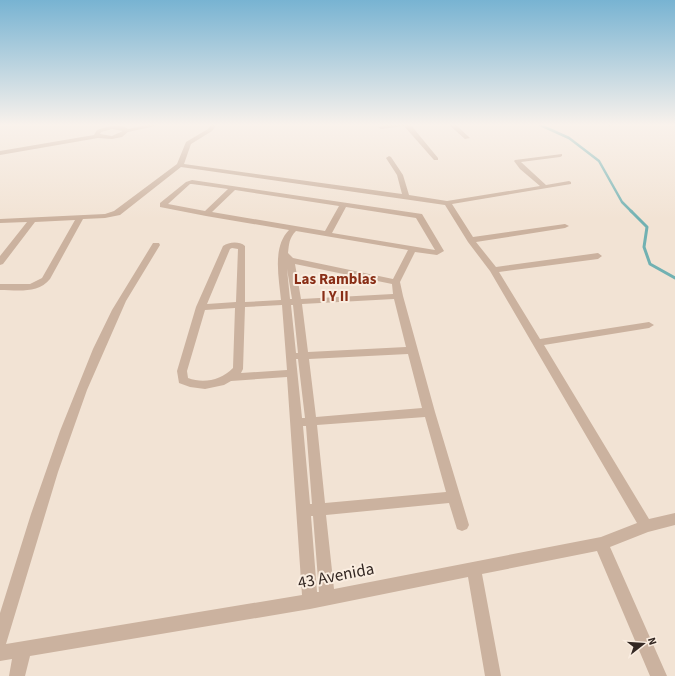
<svg xmlns="http://www.w3.org/2000/svg" width="675" height="676" viewBox="0 0 675 676" font-family="'Source Sans 3',sans-serif">
	<style>
		.lines { fill: none; stroke-linecap: round; stroke-linejoin: round }
		.stream-far1 { stroke: #71b1b2; stroke-width: 2.5 }
		.stream { stroke: #71b1b2; stroke-width: 3 }
		.minor { fill: #cbb29f; fill-rule: evenodd }
		.labels { text-anchor: middle; dominant-baseline: central; stroke-width: 4; stroke-linejoin: round; paint-order: stroke }
		.neighbourhood-label { font-size: 15px; font-weight: bold; fill: #892e16; stroke: #faede0 }
		.near-street-label { font-size: 17px; fill: #342823; stroke: #faede0 }
	</style>
	<rect width="100%" height="100%" fill="#f2e3d4"/>
	<g class="lines">
		<!-- stream-far1 -->
		<path class="stream-far1" d="M538,124L569,138L599,161L622,202L632,212"/>
		<!-- stream -->
		<path class="stream" d="M631,211L647,227L644,247L650,264L675,278"/>
		<!-- minor -->
		<path class="minor" d="M151,124H164L128,132L122,137L112,139L98,138L0,155V151L94,135L97,130C106,127 120,122 128,129ZM112,129L123,131L112,136L100,134L101,132Z
			M211,124H217L212,131L191,144L184,164L402,194L397,175L386,158L389,156L391,157L403,175L409,195L447,201L540,186L520,169L514,161L515,160L562,154V156L560,157L521,162L546,185L569,181L571,182V184L452,204L473,237L565,224L569,226L565,228L476,242L496,267L598,253L602,256L598,259L499,272L540,339L649,322L654,325L649,328L544,345L649,519L675,513V525L648,532L610,547L667,676H650L597,551L482,574L501,676H485L468,577L310,609L30,656L25,676H9L12,659L0,661V613L31,514L60,431L93,349L112,310L153,243H159L160,245L126,301L87,390L58,472L6,644L302,595L287,377L231,381L224,385L205,389L190,387L179,383L177,371L196,307L223,246C229,242 239,241 245,246V302L281,300C279,278 272,247 289,230L206,216L160,207V203L186,182L192,180L422,214L444,251L437,255L415,252L400,282L403,296L435,412L469,525L467,529L462,531L457,529L449,503L326,515L334,589L601,537L637,523L490,271L468,242L445,205L181,167L120,215L105,218L83,219L50,279C38,294 17,290 0,290V284H30L42,278L75,220L35,222L3,264L0,265V256L27,222L0,223V219L105,214L114,211L177,164L186,142L208,129ZM190,184H192L228,189L205,211L168,204ZM235,190L339,206L325,231L212,212ZM346,207L416,218L435,250L332,233ZM296,231L408,250L393,279L293,258L288,253C289,244 289,238 296,231ZM232,248L238,249L236,302L207,304L230,249ZM295,264L392,284L393,294L301,299ZM287,269L292,299H290ZM394,299L406,347L308,352L302,304ZM282,305L287,370L241,373L243,369L245,307ZM291,305H293L298,353H296ZM235,308L233,368C221,380 204,384 188,378L187,371L205,310ZM408,354L422,408L316,417L309,359ZM296,359H298L305,418H302ZM425,417L446,492L325,503L317,425ZM303,426H306L312,504H310ZM311,516H313L319,592H317Z
			M389,124H410L438,158V160H434L404,126L381,129L378,127Z
			M448,124H455L470,138L465,139Z
			M614,124L610,127L607,125L608,124Z"/>
	</g>
	<!-- sky -->
	<linearGradient id="sky" x2="0" y2="1"><stop stop-color="#78b3d2"/><stop offset="0.57" stop-color="#f9f2ec"/><stop offset="1" stop-color="#f9f2ec" stop-opacity="0"/></linearGradient>
	<rect width="675" height="219" fill="url(#sky)"/>
	<g class="labels">
		<!-- neighbourhood labels -->
		<g class="neighbourhood-label">
			<text x="335" y="279">Las Ramblas<tspan x="335" dy="17">I Y II</tspan></text>
		</g>
		<!-- near-street labels -->
		<g class="near-street-label">
			<text transform="translate(336 576) rotate(-11)">43 Avenida</text>
		</g>
	</g>
	<!-- north arrow -->
	<g transform="translate(643 644) rotate(73)" stroke="#faede0" stroke-width="3" paint-order="stroke">
	<path d="M0-3L7 15L0 10L-7 15Z" fill="#342823"/>
	<text y="-6" font-size="11" font-weight="bold" text-anchor="middle" fill="#342823">N</text>
	</g>
</svg>
